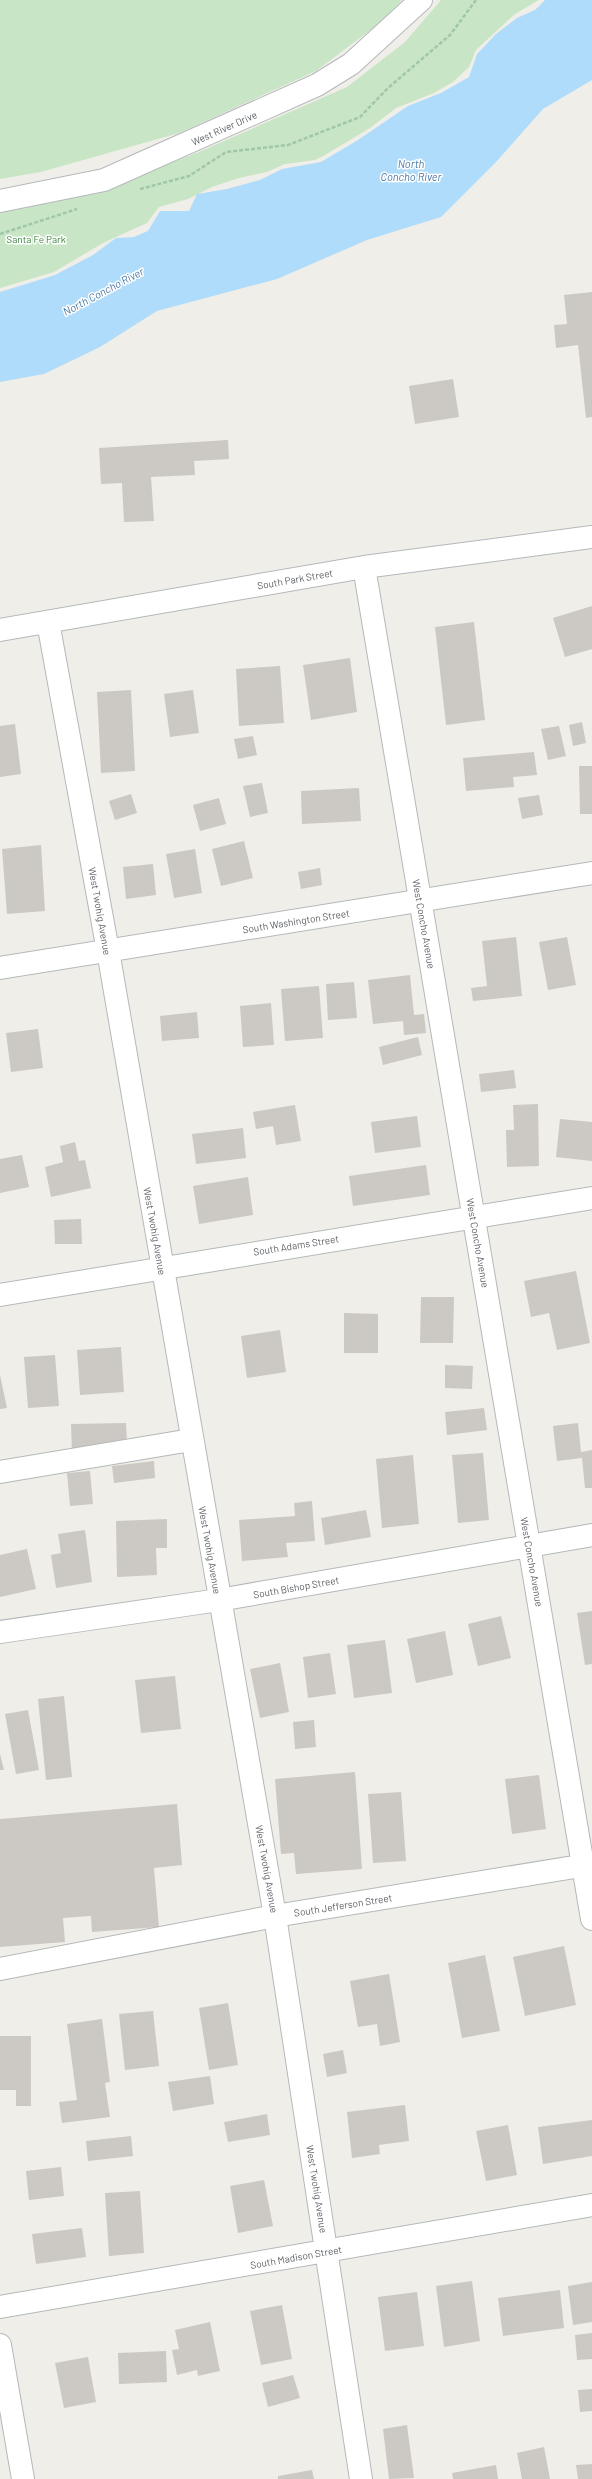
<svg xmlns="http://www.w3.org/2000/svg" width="592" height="2479" viewBox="0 0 592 2479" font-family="Barlow,sans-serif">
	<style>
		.green { fill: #c8e6c6 }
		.water { fill: #aedcfa }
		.building { fill: #ccc9c4 }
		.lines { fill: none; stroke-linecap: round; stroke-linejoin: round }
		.minor-casing { stroke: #b5b8bb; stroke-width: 24 }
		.path { stroke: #a0c7a9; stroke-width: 2.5; stroke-dasharray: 4 2; stroke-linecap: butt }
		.minor { stroke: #fff; stroke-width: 22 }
		.labels { text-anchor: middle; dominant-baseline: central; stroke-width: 3; stroke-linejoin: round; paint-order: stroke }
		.street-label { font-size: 10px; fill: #5f6367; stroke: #fff }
		.park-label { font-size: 10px; fill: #3b823b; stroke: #fff }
		.water-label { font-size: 11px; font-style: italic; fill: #4778a3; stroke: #fff }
	</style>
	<rect width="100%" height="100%" fill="#f0eee8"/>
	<!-- green -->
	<path class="green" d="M0,0H402L381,22L316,71L179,133L41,172L0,179Z
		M441,0H539L515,14L476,50L469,67L453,82L434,93L396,108L370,128L325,155L315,160L285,164L267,172L239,178L212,187L188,199L159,207L147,223L103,243L54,272L0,288V210L165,165L199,152L347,87L405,42Z"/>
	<!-- water -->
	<path class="water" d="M545,0H592V80L543,109L496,162L441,217L367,240L277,279L157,311L100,347L44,374L0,382V292L55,275L93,255L116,238L134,237L148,231L160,211H189L197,194L227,189L260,180L282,169L321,162L358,140L408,106L441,93L469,77L477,54L496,34L517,18L535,10Z"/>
	<!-- building -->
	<path class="building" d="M592,292V417L586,418L578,345L556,348L554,325L567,324L564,295Z
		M453,379L459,417L415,424L409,386Z
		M228,440L229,459L194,461L195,475L151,477L154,521L124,522L122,483L101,484L99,448Z
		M592,606V649L565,657L553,618Z
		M474,622L485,720L446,725L435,627Z
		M350,658L357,712L311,720L303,665Z
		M280,666L284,723L239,726L236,669Z
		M131,690L135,771L101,773L97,692Z
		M193,690L199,733L170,737L164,694Z
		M582,722L586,743L573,746L569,725Z
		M15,724L21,774L0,777V726Z
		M559,726L566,756L548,760L541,729Z
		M253,736L257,755L238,759L234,739Z
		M534,752L537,775L513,777L514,787L466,791L463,758Z
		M579,766H592V814H580Z
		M262,783L268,813L250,817L243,786Z
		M359,788L361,821L302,824L301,791Z
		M131,794L137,813L115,820L109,801Z
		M539,795L543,815L522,819L518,798Z
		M219,798L226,824L200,831L193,805Z
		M244,841L253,878L221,886L212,849Z
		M41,845L45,911L7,914L2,849Z
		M195,849L202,893L174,898L166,854Z
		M153,864L156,895L126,899L123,867Z
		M320,868L322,885L301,889L298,872Z
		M516,937L522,996L473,1001L471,988L487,986L482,941Z
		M567,937L576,985L548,990L539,942Z
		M410,975L414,1015L424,1014L426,1033L404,1035L403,1021L373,1024L368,980Z
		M354,982L357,1018L328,1020L326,984Z
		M319,986L323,1038L285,1041L281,989Z
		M271,1003L274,1045L243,1047L240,1006Z
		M197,1012L199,1038L162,1041L160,1016Z
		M38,1029L43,1068L11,1072L6,1033Z
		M418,1037L422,1055L383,1065L379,1047Z
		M514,1070L516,1088L481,1092L479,1074Z
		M538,1104L539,1166L507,1167L506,1130H514L513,1105Z
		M295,1105L301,1141L276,1145L273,1126L256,1129L253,1112Z
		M417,1116L421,1147L375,1153L371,1122Z
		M560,1119L592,1122V1161L556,1157Z
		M243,1128L246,1158L196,1164L192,1134Z
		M75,1142L79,1161L85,1160L91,1188L51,1197L45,1167L63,1162L60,1146Z
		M22,1155L29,1187L0,1193V1159Z
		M426,1165L430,1195L353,1206L349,1176Z
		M248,1177L253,1215L199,1224L193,1186Z
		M81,1219L82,1244H55L54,1220Z
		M576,1271L590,1343L557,1350L549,1313L531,1317L524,1281Z
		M421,1297H454L453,1343H420Z
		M344,1313L378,1314V1353H344Z
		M280,1330L286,1372L247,1378L241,1336Z
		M121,1347L124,1392L80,1395L77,1350Z
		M55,1355L59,1406L28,1408L24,1357Z
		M445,1365L473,1366L472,1389L445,1388Z
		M0,1375L7,1408L0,1409Z
		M484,1408L487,1430L447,1435L445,1412Z
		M126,1423L127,1443L97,1444V1453L72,1454L71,1424Z
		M578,1423L581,1452L592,1450V1488H585L582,1458L557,1461L553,1426Z
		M483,1453L489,1520L458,1523L452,1455Z
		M413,1455L419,1524L382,1528L376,1459Z
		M154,1461L155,1478L114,1483L112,1466Z
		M90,1471L93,1504L70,1506L67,1473Z
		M312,1501L315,1541L286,1543L288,1557L242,1561L239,1520L295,1516L294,1503Z
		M366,1510L371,1537L325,1545L321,1518Z
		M167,1519V1548H156L157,1575L117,1577L116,1521Z
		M85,1530L92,1582L56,1588L51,1555L61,1553L58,1534Z
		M27,1549L36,1589L0,1597V1555Z
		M592,1611V1664L585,1665L577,1613Z
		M501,1616L511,1658L478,1666L468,1624Z
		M445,1631L453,1675L416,1683L407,1639Z
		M385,1640L392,1693L354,1698L347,1645Z
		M330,1653L336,1694L308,1698L303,1657Z
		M280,1663L289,1712L260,1718L250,1669Z
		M175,1676L181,1729L141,1733L135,1680Z
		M64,1696L72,1777L46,1780L38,1699Z
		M28,1710L39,1770L16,1774L5,1714Z
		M314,1720L316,1747L295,1749L293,1722Z
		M0,1754L4,1770H0Z
		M355,1772L362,1869L296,1874L294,1853L281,1854L275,1779Z
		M539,1775L546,1829L512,1834L505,1779Z
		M401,1792L406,1861L373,1863L368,1794Z
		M177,1804L182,1865L154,1868L159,1927L92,1932L91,1916L63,1918L65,1942L0,1947V1819Z
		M564,1946L576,2005L525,2016L513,1957Z
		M485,1955L500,2031L462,2038L448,1963Z
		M389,1974L400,2042L380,2046L377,2024L358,2027L350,1981Z
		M228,2003L238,2065L209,2070L199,2008Z
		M153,2011L159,2066L125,2070L119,2014Z
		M102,2019L110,2082L105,2083L110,2117L62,2123L59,2102L77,2100L67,2024Z
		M0,2036H31V2106H16V2090H0Z
		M343,2050L347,2073L327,2077L323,2054Z
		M210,2076L214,2104L173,2111L168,2082Z
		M405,2105L409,2141L379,2145L380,2154L352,2158L347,2112Z
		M267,2114L270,2135L228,2142L224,2122Z
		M592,2120V2156L543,2164L538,2127Z
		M508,2125L517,2175L486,2181L476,2131Z
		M131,2136L133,2156L88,2161L86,2141Z
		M61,2167L64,2196L29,2200L26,2171Z
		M264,2180L273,2226L238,2233L230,2186Z
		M140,2191L144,2253L109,2256L105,2193Z
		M82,2228L86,2257L36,2264L32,2234Z
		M472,2281L480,2341L444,2347L436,2286Z
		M592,2282V2322L573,2325L568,2286Z
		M560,2290L564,2328L503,2336L498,2298Z
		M417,2292L424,2346L385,2351L378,2297Z
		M282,2305L292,2359L261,2365L250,2311Z
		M210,2322L220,2371L198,2376L197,2370L177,2375L172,2350L179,2349L175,2330Z
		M592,2333V2359L577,2360L575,2335Z
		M166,2351L167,2382L119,2384L118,2353Z
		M88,2357L96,2402L64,2408L55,2363Z
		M293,2375L300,2398L268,2407L262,2383Z
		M592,2389V2411L580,2412L578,2390Z
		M407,2425L414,2478L389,2479L383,2429Z
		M544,2447L550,2479H522L517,2453Z
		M592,2464V2479H578L576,2465Z
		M496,2465L498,2479H453L452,2473Z
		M312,2470L314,2479H278V2476Z"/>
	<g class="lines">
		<defs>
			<path id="minor" d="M0,201L104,180L317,85L351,64L421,0
				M364,567L592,1919
				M48,622L108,951L275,1916L361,2479
				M0,630L364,567L592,537
				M0,968L592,873
				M0,1295L592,1198
				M0,1472L191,1440
				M0,1632L219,1600L592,1535
				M0,1969L275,1916L592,1864
				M0,2307L592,2205
				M0,2345L23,2479"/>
		</defs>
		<!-- minor casing -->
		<use href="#minor" class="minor-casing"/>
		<!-- path -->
		<path class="path" d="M140,189L189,176L226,152L288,145L360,117L388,88L450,35L476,0
			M0,234L77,209"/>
		<!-- minor -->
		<use href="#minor" class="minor"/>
	</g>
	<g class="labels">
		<!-- street labels -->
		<g class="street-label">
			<text transform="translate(224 128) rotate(-24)">West River Drive</text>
			<text transform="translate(295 579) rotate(-10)">South Park Street</text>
			<text transform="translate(100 911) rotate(80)">West Twohig Avenue</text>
			<text transform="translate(296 921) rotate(-9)">South Washington Street</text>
			<text transform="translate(424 924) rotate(80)">West Concho Avenue</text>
			<text transform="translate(155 1231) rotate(80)">West Twohig Avenue</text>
			<text transform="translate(478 1243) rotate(80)">West Concho Avenue</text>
			<text transform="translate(296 1245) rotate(-9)">South Adams Street</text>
			<text transform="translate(210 1550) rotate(80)">West Twohig Avenue</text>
			<text transform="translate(532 1562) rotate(80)">West Concho Avenue</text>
			<text transform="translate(296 1587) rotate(-10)">South Bishop Street</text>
			<text transform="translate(267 1869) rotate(80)">West Twohig Avenue</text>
			<text transform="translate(343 1905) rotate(-9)">South Jefferson Street</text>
			<text transform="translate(317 2189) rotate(81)">West Twohig Avenue</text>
			<text transform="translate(296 2257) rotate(-10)">South Madison Street</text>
		</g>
		<!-- park labels -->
		<g class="park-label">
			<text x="36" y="239">Santa Fe Park</text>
		</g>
		<!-- water labels -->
		<g class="water-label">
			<text x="411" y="163">North<tspan x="411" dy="13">Concho River</tspan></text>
			<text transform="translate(103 291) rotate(-28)">North Concho River</text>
		</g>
	</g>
</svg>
